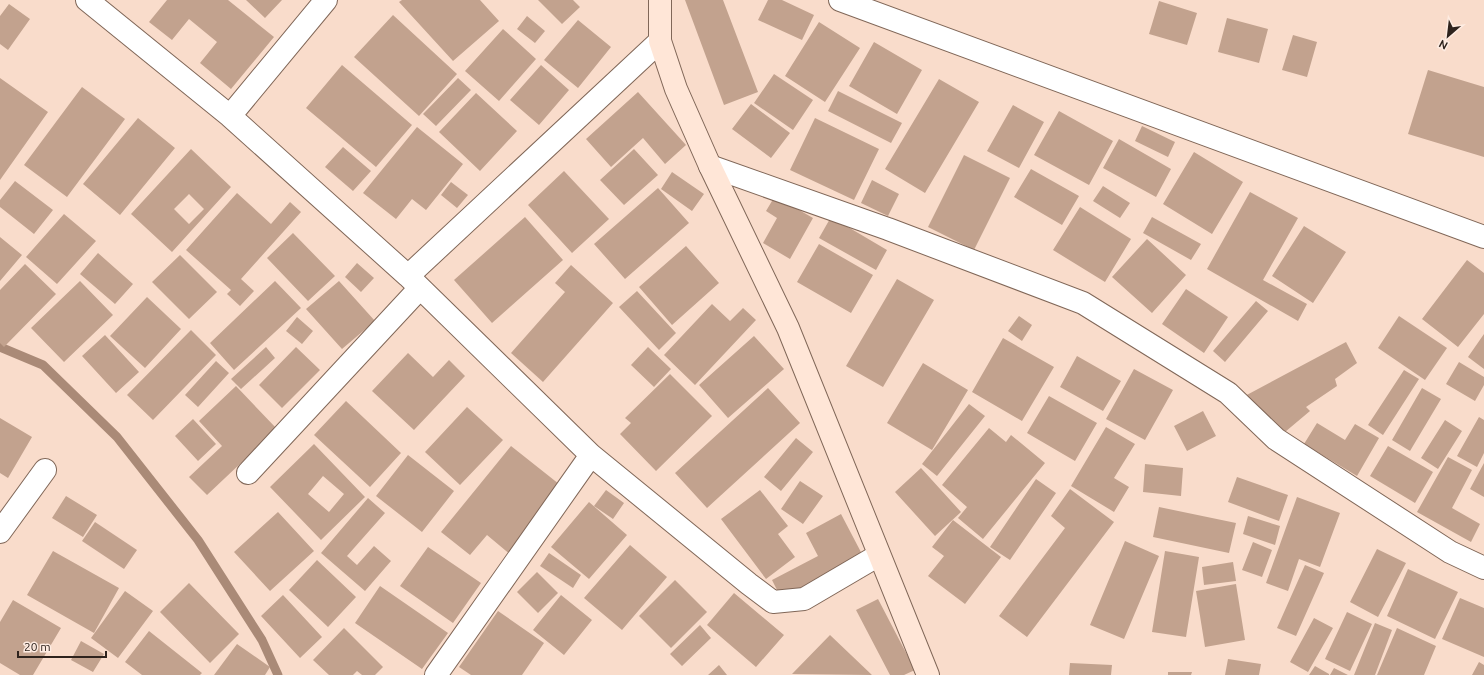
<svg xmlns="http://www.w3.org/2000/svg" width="1484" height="675" viewBox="0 0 1484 675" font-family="Ubuntu,sans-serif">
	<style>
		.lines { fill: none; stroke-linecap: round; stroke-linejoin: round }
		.stream { stroke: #aa8a77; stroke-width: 9 }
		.building { fill: #c2a28e; fill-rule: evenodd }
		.street-casing { stroke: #806758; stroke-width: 24 }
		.secondary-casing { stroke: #806758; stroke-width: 24 }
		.street { stroke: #fff; stroke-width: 22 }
		.secondary { stroke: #ffe6d7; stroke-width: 22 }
	</style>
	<rect width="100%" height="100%" fill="#f9dccb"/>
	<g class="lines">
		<!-- stream -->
		<path class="stream" d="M0,347L43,365L117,437L198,540L262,640L278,675"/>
	</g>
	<!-- building -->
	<path class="building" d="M167,0H228L274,37L231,89L200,63L217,42L189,19L172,40L149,22Z
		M246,0H282L265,18Z
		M402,0H480L499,21L453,61L399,2Z
		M538,0H573L580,7L562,24Z
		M685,0H723L758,92L724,105Z
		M768,0H782L814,15L802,40L758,20Z
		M1159,1L1197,13L1187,45L1149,34Z
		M9,4L30,19L8,50L0,44V16Z
		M393,15L457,74L419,116L354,57Z
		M527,16L545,31L535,43L517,29Z
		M1227,18L1268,29L1259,63L1218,52Z
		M578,20L611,47L578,88L544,60Z
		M819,22L860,48L825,102L785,76Z
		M503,29L536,59L499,101L465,71Z
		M1293,35L1317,42L1307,77L1282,70Z
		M874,42L922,70L897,114L849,86Z
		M342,65L412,125L376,167L306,108Z
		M541,65L569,90L539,125L510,100Z
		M1428,70L1484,87V157L1408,134Z
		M774,74L813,100L793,130L754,103Z
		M0,78L48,112L0,180Z
		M458,78L471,90L436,126L423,114Z
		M939,79L979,102L925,193L885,169Z
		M82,87L125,119L67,197L24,165Z
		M838,91L902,123L891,143L828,111Z
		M638,92L686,145L665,164L643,138L611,167L586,139Z
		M476,93L517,131L480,171L439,132Z
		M751,104L790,133L771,158L732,129Z
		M1013,105L1044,122L1019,168L987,151Z
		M1059,111L1113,141L1089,185L1034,155Z
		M138,118L175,148L120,215L83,184Z
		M815,118L879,149L854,200L790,170Z
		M1142,126L1175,142L1168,157L1135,141Z
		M417,127L463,164L426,210L412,199L396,219L363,193Z
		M1119,139L1171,169L1156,197L1103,168Z
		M343,147L371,171L353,191L325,167Z
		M191,149L231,187L172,252L131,214ZM189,194L204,209L189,224L174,209Z
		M634,149L658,175L624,205L600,180Z
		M1194,152L1243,182L1212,234L1163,204Z
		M964,155L1010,178L974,250L928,227Z
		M1031,169L1079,196L1062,225L1014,197Z
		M564,171L609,219L572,253L528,205Z
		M672,172L704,194L692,211L661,189Z
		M872,180L899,194L888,216L861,203Z
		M15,181L53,210L34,234L0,207V200Z
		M451,182L468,195L457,208L441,195Z
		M1103,186L1130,203L1120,218L1093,201Z
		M658,188L689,223L625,279L594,244Z
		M1250,192L1298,218L1263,280L1307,304L1298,321L1207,269Z
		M237,193L271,224L290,202L301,212L241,279L254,291L240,306L227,294L231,290L186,250Z
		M775,196L813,218L790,259L763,243L777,218L766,211Z
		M1080,207L1131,239L1105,282L1053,250Z
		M64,214L96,241L57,284L26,257Z
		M525,217L563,260L492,323L454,280Z
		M831,217L887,250L876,270L819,238Z
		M1152,217L1201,244L1191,260L1143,233Z
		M1304,226L1346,252L1313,303L1272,276Z
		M293,233L335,276L308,301L267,258Z
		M0,237L22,255L0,281Z
		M1147,239L1186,275L1152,313L1112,277Z
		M819,244L873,275L851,313L797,282Z
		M686,246L719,283L672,325L639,287Z
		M98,253L133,284L115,304L80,274Z
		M180,255L217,292L189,319L152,282Z
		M1467,260L1484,273V314L1458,347L1422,319Z
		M357,263L374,278L361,292L345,277Z
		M25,264L56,294L4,347L0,343V290Z
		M571,265L613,303L543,382L511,353L565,292L555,283Z
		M897,279L934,300L883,387L846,366Z
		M80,281L113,315L64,362L31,328Z
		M275,281L301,308L234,370L210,343Z
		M339,281L375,321L342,349L306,309Z
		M1186,289L1228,317L1204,353L1162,324Z
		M637,291L676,333L659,350L619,307Z
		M147,297L181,329L145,368L110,336Z
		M1256,301L1268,311L1225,362L1213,351Z
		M712,304L730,321L743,308L756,320L695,385L664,355Z
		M1019,316L1032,325L1022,341L1008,331Z
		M1399,316L1447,348L1425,380L1378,348Z
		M297,317L313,331L302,344L286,331Z
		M191,330L216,355L153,420L127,395Z
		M1484,334V369L1468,357Z
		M105,335L139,372L116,393L82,356Z
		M754,336L784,369L728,418L699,385Z
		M1003,338L1054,367L1022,421L972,392Z
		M1346,342L1357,363L1335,379L1337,386L1306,407L1310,411L1285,432L1243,397Z
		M266,347L275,358L241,389L231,379Z
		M296,347L320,370L282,408L259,385Z
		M648,347L671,369L654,387L631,365Z
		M408,353L433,377L449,360L465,376L414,430L372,391Z
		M1077,356L1121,381L1103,411L1060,387Z
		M216,361L229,373L198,407L185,395Z
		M1459,362L1484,377V385L1475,401L1446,384Z
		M923,363L968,390L932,450L887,423Z
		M1134,369L1173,390L1145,440L1106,419Z
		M1404,370L1419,379L1383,435L1368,425Z
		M670,374L712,416L656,471L620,434L631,423L625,418Z
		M236,386L277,429L207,495L189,477L222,446L199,421Z
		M768,388L800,423L707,508L675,473Z
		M1422,388L1441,399L1410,451L1392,440Z
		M1049,396L1097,423L1075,461L1027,433Z
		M346,401L401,453L370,487L314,435Z
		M969,404L985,416L937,476L922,464Z
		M467,407L503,440L460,485L425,452Z
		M1203,411L1216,436L1187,451L1174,426Z
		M1479,417L1484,420V453L1477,467L1457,456Z
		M0,418L32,437L8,478L0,473Z
		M193,419L216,444L198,461L175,436Z
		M1445,420L1462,431L1438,469L1421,458Z
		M1317,423L1345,440L1355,424L1379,438L1357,476L1304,444Z
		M1106,427L1135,444L1114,478L1129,487L1114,512L1071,486Z
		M989,428L1006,442L1011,435L1045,463L983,539L958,518L967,507L942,485Z
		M796,438L813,452L781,491L764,477Z
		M314,444L365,497L321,540L270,487ZM323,476L344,494L329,512L308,494Z
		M511,446L564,488L511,555L487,535L470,555L441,532Z
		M1388,446L1433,472L1415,503L1370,476Z
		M408,455L454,491L422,532L376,496Z
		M1448,457L1472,470L1452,508L1480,524L1471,542L1417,512Z
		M1484,463V497L1470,489Z
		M1145,464L1183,468L1181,496L1143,492Z
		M921,468L961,512L935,536L895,492Z
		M1237,477L1288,495L1279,521L1228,502Z
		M1036,479L1056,493L1010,560L990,547Z
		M800,481L823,496L803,524L781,509Z
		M1070,489L1114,522L1027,637L999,616L1065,528L1051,516Z
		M606,490L624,503L613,519L594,506Z
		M760,490L788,526L778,534L795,557L766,579L721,519Z
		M66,496L97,515L83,537L52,518Z
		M1297,497L1340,513L1320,567L1299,559L1288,591L1266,583Z
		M368,498L385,513L347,556L357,565L374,546L391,561L365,591L321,553Z
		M589,502L627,535L589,579L551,547Z
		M1159,507L1236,523L1229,553L1153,537Z
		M278,512L314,551L270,591L234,552Z
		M841,514L863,556L781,598L772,580L818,556L806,533Z
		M1248,516L1280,526L1275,545L1243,534Z
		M953,520L1001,557L965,604L928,576L944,556L932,547Z
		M95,522L137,550L124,569L82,541Z
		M1125,541L1159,556L1124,639L1090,625Z
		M1253,542L1272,550L1262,577L1242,570Z
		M630,545L667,577L622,630L584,598Z
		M428,547L481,583L453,623L400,586Z
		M1377,549L1406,563L1378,617L1350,602Z
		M53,551L119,588L94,633L27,595Z
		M1165,551L1199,557L1186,637L1152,632Z
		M549,553L581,575L573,588L540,566Z
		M317,560L356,597L328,627L289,590Z
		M1233,562L1236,581L1204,585L1202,567Z
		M1305,565L1324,573L1296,636L1277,628Z
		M1408,569L1458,592L1435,639L1387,616Z
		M537,572L558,593L538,613L517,592Z
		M675,580L707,612L671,648L639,616Z
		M189,583L239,634L210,663L160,612Z
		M1236,584L1245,640L1205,647L1196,591Z
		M380,586L448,633L422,669L355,623Z
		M125,591L153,611L118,658L91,638Z
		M734,593L784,635L756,667L707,625Z
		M283,595L322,637L300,658L261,616Z
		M561,595L592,620L564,655L533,630Z
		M1460,598L1484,608V657L1442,639Z
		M878,599L915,670L904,675H890L856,610Z
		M13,600L61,628L33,675H20L0,663V622Z
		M498,611L544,643L522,675H471L459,667Z
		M1347,612L1372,624L1350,671L1325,659Z
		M1314,618L1333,628L1308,672L1290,662Z
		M1375,623L1392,630L1375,675H1354Z
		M700,625L711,638L682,666L670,654Z
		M344,628L383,667L375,675H362L357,671L353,675H329L313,660Z
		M1397,628L1436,646L1424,675H1377Z
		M149,631L202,673L200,675H142L125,662Z
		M830,635L872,675L792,674Z
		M81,641L104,654L93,672L71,660Z
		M237,644L270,667L265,675H214Z
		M1228,659L1261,664L1259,675H1225Z
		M1479,662L1484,665V675H1472Z
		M1070,663L1112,665L1111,675H1069Z
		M719,665L727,675H708Z
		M1315,666L1329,674V675H1309Z
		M1334,668L1348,675H1330Z
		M1168,672H1192L1191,675H1168Z"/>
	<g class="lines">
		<defs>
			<path id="street" d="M87,0L230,116L408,276L591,455L749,584L773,602L804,599L879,555
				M840,0L1484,237
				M230,116L326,0
				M710,166L888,229L1083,303L1228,393L1276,439L1450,552L1484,568
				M408,276L660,41
				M248,473L420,288
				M0,532L45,470
				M436,675L591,455"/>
			<path id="secondary" d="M660,0V41L676,89L710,166L788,328L928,675"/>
		</defs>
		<!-- street casing -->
		<use href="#street" class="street-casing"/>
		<!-- secondary casing -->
		<use href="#secondary" class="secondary-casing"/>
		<!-- street -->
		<use href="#street" class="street"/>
		<!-- secondary -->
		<use href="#secondary" class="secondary"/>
	</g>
	<!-- north arrow -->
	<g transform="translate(1448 36) rotate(208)" stroke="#feece2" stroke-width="3" paint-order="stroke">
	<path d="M0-3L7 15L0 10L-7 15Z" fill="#2e231d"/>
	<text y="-6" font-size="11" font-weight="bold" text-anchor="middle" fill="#2e231d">N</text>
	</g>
	<!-- scale -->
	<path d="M18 651v6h88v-6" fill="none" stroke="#2e231d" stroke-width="2"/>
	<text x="24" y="651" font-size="12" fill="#2e231d" stroke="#feece2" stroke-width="3" paint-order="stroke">20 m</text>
</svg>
